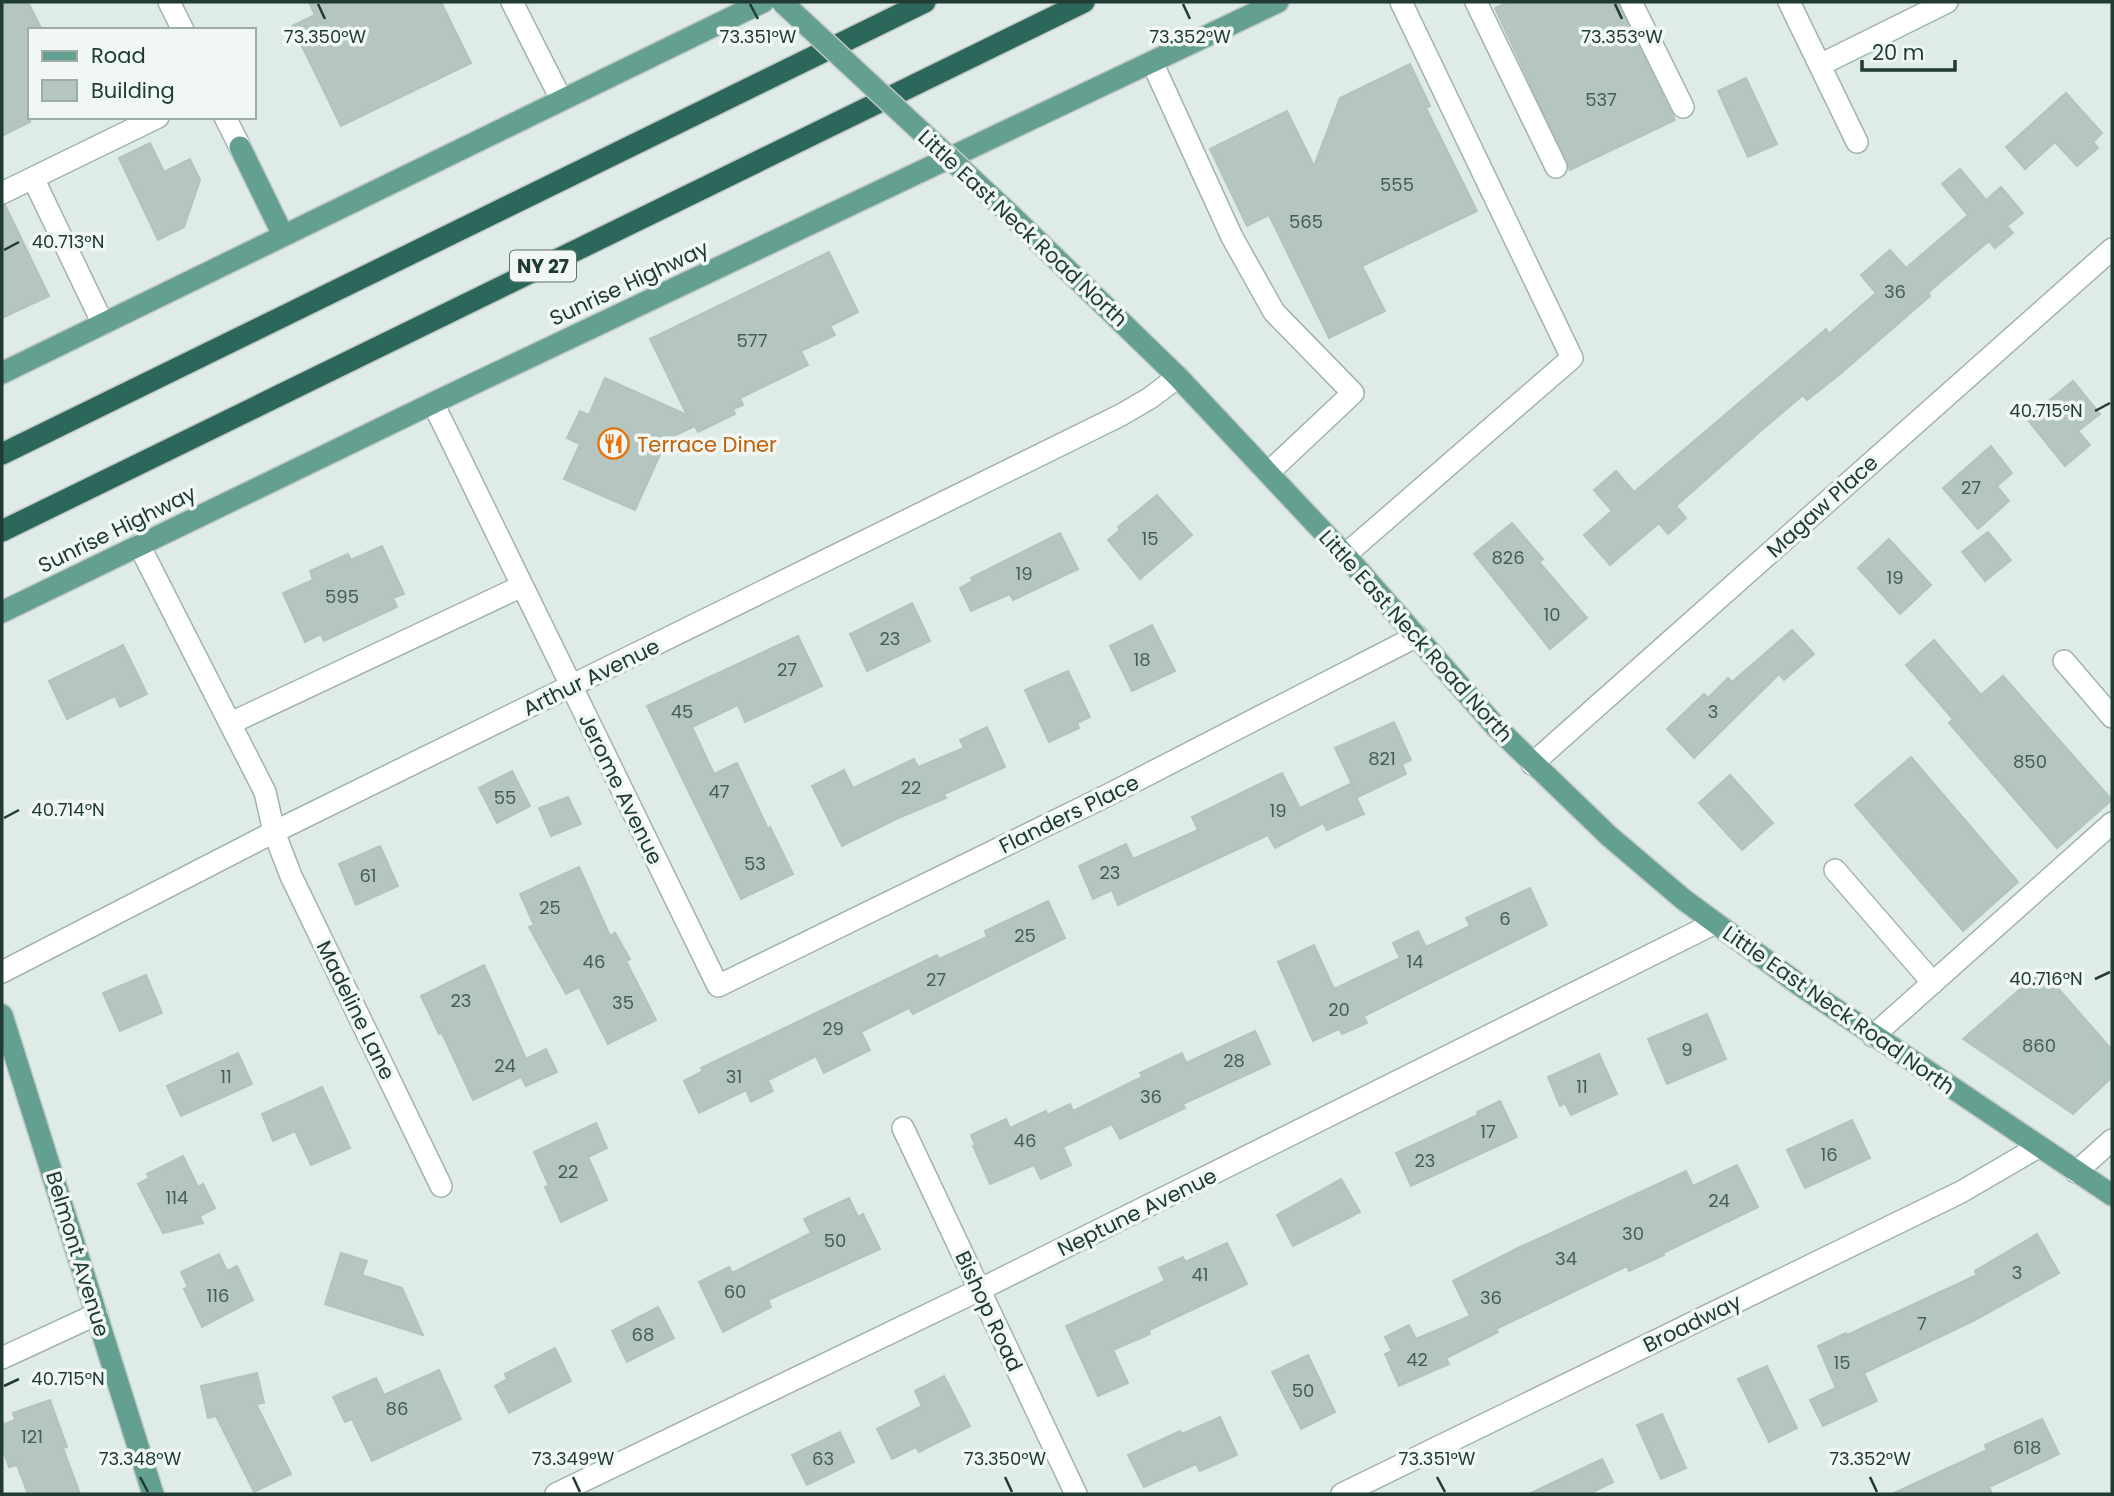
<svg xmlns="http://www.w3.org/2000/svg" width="2114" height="1496" viewBox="0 0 2114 1496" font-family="Poppins,sans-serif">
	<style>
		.building { fill: #b5c5bf; stroke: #b2c4bd; stroke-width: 2 }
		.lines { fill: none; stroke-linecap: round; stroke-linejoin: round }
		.minor-casing { stroke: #a2b3ad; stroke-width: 24 }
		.major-casing { stroke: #c1c8c6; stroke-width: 24 }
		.highway-casing { stroke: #c1c8c6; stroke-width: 24 }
		.minor { stroke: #fff; stroke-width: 21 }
		.major { stroke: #64a092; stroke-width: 21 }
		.highway { stroke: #2c675c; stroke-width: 21 }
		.major-bridge-casing { stroke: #c1c8c6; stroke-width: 24; stroke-linecap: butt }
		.major-bridge { stroke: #64a092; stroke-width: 21 }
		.ticks { fill: none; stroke: #203b34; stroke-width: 2.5 }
		.labels { text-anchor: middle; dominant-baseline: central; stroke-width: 7; stroke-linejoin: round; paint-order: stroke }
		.number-label { font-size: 18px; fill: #455e57 }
		.shield { fill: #f0f7f4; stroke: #5e736e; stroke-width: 2 }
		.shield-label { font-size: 19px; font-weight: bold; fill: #203b34 }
		.street-label { font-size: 21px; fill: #203b34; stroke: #f0f7f4 }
		.food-label { font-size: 21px; fill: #c56008; stroke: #f0f7f4; text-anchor: start }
		.ticks-label { font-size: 18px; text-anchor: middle; fill: #203b34; stroke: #f0f7f4; stroke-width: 7; stroke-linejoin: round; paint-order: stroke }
	</style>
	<rect width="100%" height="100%" fill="#dfebe6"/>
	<!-- building -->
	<path class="building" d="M2,2H28L42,30H30V122L2,136Z
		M309,2H441L471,63L341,126L292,26L315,15Z
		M1509,2H1618L1675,120L1570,170L1495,8Z
		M1410,64L1430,106L1426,108L1477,211L1362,266L1385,311L1329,338L1269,215L1247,226L1210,149L1287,111L1314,166L1340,98Z
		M1746,78L1777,144L1748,157L1718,91Z
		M2066,93L2102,133L2093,142L2098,148L2077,166L2055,142L2025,169L2006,147Z
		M150,143L164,172L190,159L200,180L184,227L158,240L119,158Z
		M1960,169L1986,200L2001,187L2023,213L2007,226L2013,233L1995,248L1989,241L1939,283L1928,293L1930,296L1840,374L1807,400L1803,395L1763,429L1676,506L1686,518L1668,534L1659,523L1610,565L1584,535L1612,511L1594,490L1616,471L1634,492L1826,329L1829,334L1876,293L1861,275L1890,250L1906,268L1968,215L1942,184Z
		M5,205L49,296L2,318V206Z
		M829,252L858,312L830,326L835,335L801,351L808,365L740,398L743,405L733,409L735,414L698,432L695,426L667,439L635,510L564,479L580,444L567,438L580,411L589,415L605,378L687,415L650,339Z
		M2073,381L2100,414L2078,431L2090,445L2065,466L2027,419Z
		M1991,446L2012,473L1997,486L2009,501L1978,529L1943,488Z
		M1157,495L1192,535L1140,579L1108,540L1120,530L1118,527Z
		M1512,523L1543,559L1539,562L1587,618L1550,649L1474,554Z
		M1988,532L2011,560L1985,581L1962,552Z
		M1060,533L1078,569L1013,600L1010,594L971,611L960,588L973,581L971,578Z
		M1889,539L1931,585L1900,614L1858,568Z
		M382,546L404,594L393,598L397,607L324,641L321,634L305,642L283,593L313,580L310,571L348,554L351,560Z
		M912,603L930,641L867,671L850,634Z
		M1152,625L1175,671L1132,691L1110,646Z
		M1792,630L1814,654L1784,680L1779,674L1694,758L1667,729L1704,694L1708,698L1728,678L1732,682Z
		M798,636L822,686L745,722L738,705L692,727L714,774L737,763L768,829L770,827L793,874L741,899L647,706Z
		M1934,640L1981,695L2003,676L2112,800L2057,848L1949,723L1953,719L1906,665Z
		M123,645L147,694L120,707L115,696L67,719L49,681Z
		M1068,671L1090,717L1077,723L1079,728L1049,742L1025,690Z
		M1394,722L1411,760L1402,764L1406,774L1358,797L1335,748Z
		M987,727L1005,767L944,794L946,798L896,819L842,846L812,786L844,770L853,788L914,759L918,767L964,748L960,740Z
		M1911,757L2018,882L1963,931L1855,805Z
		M512,771L530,806L497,823L479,788Z
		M1282,773L1300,808L1350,784L1364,814L1327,830L1323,823L1275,848L1268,835L1118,905L1112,890L1093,899L1079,866L1126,844L1133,859L1198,830L1192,817Z
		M1730,775L1773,823L1742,850L1699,803Z
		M568,797L581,824L551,836L539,808Z
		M380,846L398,886L356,905L339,864Z
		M579,867L610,936L615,933L630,959L626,961L656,1020L608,1044L579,987L566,994L529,927L534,925L520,894Z
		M1530,888L1547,925L1364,1016L1367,1023L1342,1034L1339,1029L1313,1041L1278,962L1314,945L1334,989L1400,958L1393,943L1418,931L1426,947L1470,926L1466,918Z
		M1048,901L1065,938L913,1014L909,1008L861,1032L870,1050L824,1073L816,1056L768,1080L773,1091L751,1102L746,1090L699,1113L684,1081L703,1071L701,1068L937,955L939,959L987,937L985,931Z
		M484,965L526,1059L546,1049L557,1072L526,1086L521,1077L473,1100L442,1033L439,1034L421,996Z
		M2042,970L2112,1050V1077L2073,1114L1963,1039Z
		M146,975L162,1013L120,1031L103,993Z
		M1707,1014L1726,1059L1667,1084L1648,1039Z
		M1255,1031L1270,1064L1183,1104L1185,1108L1120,1139L1112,1124L1063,1147L1071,1165L1041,1179L1034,1165L990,1184L973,1146L975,1145L971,1135L1006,1119L1010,1128L1046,1111L1047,1115L1070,1104L1073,1111L1142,1077L1140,1073L1182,1053L1186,1063Z
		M238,1053L252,1084L181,1116L167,1086Z
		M1599,1054L1617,1094L1571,1115L1565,1103L1560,1106L1548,1077Z
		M322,1087L350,1148L311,1165L295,1131L273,1141L262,1114Z
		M1500,1101L1517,1137L1411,1186L1396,1153L1478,1115L1477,1112Z
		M1852,1120L1870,1158L1805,1188L1787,1150Z
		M596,1123L607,1148L588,1157L607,1200L561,1222L545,1187L549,1186L534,1152Z
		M183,1156L198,1187L203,1184L215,1208L200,1216L203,1223L163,1233L138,1184L149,1178L147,1174Z
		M1737,1165L1758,1207L1663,1253L1664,1255L1629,1271L1627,1266L1496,1329L1498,1332L1446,1358L1449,1364L1399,1386L1385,1354L1392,1351L1385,1337L1409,1325L1416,1339L1470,1316L1453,1281L1518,1248L1686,1171L1693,1186Z
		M1341,1179L1360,1212L1293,1246L1277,1215Z
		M849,1198L858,1217L863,1214L880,1249L768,1300L771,1307L723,1332L699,1282L729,1267L732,1273L811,1233L804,1219Z
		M2037,1234L2059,1273L1975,1320L1864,1373L1877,1401L1823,1426L1810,1400L1836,1388L1818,1346L1846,1333L1847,1335L1977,1275L1975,1271Z
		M1227,1243L1247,1284L1149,1330L1150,1334L1113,1350L1128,1383L1098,1396L1066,1326L1165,1281L1159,1268L1183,1257L1185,1262Z
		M341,1253L367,1261L362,1275L402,1288L423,1335L325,1304Z
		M219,1254L227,1271L237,1266L253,1300L202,1327L184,1289L188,1287L181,1272Z
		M658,1307L674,1338L627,1362L612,1331Z
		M555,1348L571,1381L509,1413L495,1386L507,1379L505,1374Z
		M1308,1355L1335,1412L1301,1429L1272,1372Z
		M1767,1366L1797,1428L1769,1442L1738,1379Z
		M439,1370L461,1419L372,1461L352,1419L345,1422L333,1397L376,1378L384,1395Z
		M257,1373L264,1403L256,1404L291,1474L254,1492L216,1416L208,1418L201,1386Z
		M944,1376L970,1426L919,1452L916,1447L892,1459L877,1429L922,1406L915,1391Z
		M50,1400L67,1447L63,1448L80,1494H28L17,1465L9,1467L2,1447V1425L15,1420L13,1413Z
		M1662,1414L1686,1468L1661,1479L1637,1425Z
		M1220,1417L1237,1455L1200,1471L1196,1464L1144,1487L1128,1455L1180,1431L1182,1434Z
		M2042,1419L2059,1454L1989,1487L1992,1494H1892L1987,1450L1985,1445Z
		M840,1432L854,1462L807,1485L792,1455Z
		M1602,1459L1613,1482L1589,1494H1529Z"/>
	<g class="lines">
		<defs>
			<path id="minor" d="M169,2L183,30
				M512,2L561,99
				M1476,2L1556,167
				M1631,2L1683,107
				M1789,2L1857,142
				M1152,62L1232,237L1274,312L1353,393L1269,472
				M1820,65L1947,2
				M225,117L240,147
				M33,178L103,324
				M2,193L158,117
				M433,403L718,986L1106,796L1417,636
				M139,545L265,792L274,832L291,876L441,1186
				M1345,555L1572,358L1401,2
				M2064,661L2112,717
				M231,723L522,586
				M1532,764L2112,249
				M1835,870L1933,983
				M2,972L274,832L1121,415L1150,398L1178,377
				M1873,1036L2112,823
				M903,1128L1076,1494
				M2076,1172L2112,1140
				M2,1358L97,1314
				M556,1494L979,1290L1715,923
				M1342,1494L1961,1192L2038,1147"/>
			<path id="major" d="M240,147L283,235
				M1013,217L1178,377L1345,555L1496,727L1609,836L1683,899L1801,986L2112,1195
				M2,373L763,2
				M2,612L433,403L1278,2
				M2,1015L153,1494"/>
			<path id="highway" d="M2,454L925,2
				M2,531L1084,2"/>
		</defs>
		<!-- minor casing -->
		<use href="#minor" class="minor-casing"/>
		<!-- major casing -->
		<use href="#major" class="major-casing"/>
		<!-- highway casing -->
		<use href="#highway" class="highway-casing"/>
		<!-- minor -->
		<use href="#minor" class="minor"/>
		<!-- major -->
		<use href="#major" class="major"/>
		<!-- highway -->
		<use href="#highway" class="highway"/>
		<defs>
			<path id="major-bridge" d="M782,2L1013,217"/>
		</defs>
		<!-- major-bridge casing -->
		<use href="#major-bridge" class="major-bridge-casing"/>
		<!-- major-bridge -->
		<use href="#major-bridge" class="major-bridge"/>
	</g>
	<!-- ticks -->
	<path class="ticks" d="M318,4L325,19M750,4L758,19M1183,4L1190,19M1615,4L1622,19M4,250L19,242M2095,411L2110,403M4,818L19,810M2095,979L2110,972M4,1386L19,1379M140,1477L148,1492M573,1477L580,1492M1005,1477L1012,1492M1437,1477L1445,1492M1870,1477L1877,1492"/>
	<!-- icons -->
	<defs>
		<symbol id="restaurant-ring" viewBox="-11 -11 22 22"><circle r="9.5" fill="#f0f7f4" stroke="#e8710a" stroke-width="1.5"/><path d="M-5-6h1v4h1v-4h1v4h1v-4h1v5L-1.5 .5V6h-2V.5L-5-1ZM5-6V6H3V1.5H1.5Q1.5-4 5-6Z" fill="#e8710a"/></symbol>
	</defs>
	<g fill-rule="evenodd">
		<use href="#restaurant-ring" x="596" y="426" width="35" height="35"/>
	</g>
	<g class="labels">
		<!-- number labels -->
		<g class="number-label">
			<text x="1601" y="99">537</text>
			<text x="1397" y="184">555</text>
			<text x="1306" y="221">565</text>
			<text x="1895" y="291">36</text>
			<text x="752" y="340">577</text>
			<text x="1971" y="487">27</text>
			<text x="1150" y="538">15</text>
			<text x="1508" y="557">826</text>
			<text x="1024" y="573">19</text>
			<text x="1895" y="577">19</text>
			<text x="342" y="596">595</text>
			<text x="1552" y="614">10</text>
			<text x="890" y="638">23</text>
			<text x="1142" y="659">18</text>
			<text x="787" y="669">27</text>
			<text x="682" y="711">45</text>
			<text x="1713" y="711">3</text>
			<text x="1382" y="758">821</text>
			<text x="2030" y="761">850</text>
			<text x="911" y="787">22</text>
			<text x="719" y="791">47</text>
			<text x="505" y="797">55</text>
			<text x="1278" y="810">19</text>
			<text x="755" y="863">53</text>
			<text x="1110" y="872">23</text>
			<text x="368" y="875">61</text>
			<text x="550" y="907">25</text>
			<text x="1505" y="918">6</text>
			<text x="1025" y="935">25</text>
			<text x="594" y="961">46</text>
			<text x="1415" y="961">14</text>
			<text x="936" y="979">27</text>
			<text x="461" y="1000">23</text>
			<text x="623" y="1002">35</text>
			<text x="1339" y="1009">20</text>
			<text x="833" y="1028">29</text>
			<text x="2039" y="1045">860</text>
			<text x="1687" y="1049">9</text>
			<text x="1234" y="1060">28</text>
			<text x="505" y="1065">24</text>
			<text x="226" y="1076">11</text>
			<text x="734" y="1076">31</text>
			<text x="1582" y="1086">11</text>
			<text x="1151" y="1096">36</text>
			<text x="1488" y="1131">17</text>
			<text x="1025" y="1140">46</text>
			<text x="1829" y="1154">16</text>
			<text x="1425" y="1160">23</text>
			<text x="568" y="1171">22</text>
			<text x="177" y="1197">114</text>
			<text x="1719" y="1200">24</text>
			<text x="1633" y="1233">30</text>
			<text x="835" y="1240">50</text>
			<text x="1566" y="1258">34</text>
			<text x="2017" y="1272">3</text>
			<text x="1200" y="1274">41</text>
			<text x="735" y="1291">60</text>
			<text x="218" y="1295">116</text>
			<text x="1491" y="1297">36</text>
			<text x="1922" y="1323">7</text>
			<text x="643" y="1334">68</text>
			<text x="1417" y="1359">42</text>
			<text x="1842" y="1362">15</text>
			<text x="1303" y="1390">50</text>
			<text x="397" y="1408">86</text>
			<text x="32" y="1436">121</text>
			<text x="2027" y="1447">618</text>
			<text x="823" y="1458">63</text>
		</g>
		<!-- shield labels -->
		<rect class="shield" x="510" y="250.5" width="66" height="31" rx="5"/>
		<g class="shield-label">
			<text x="543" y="266">NY 27</text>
		</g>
		<!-- street labels -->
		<g class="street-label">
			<text transform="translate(1023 228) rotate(43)">Little East Neck Road North</text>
			<text transform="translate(629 283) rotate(-25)">Sunrise Highway</text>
			<text transform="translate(1822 506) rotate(-42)">Magaw Place</text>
			<text transform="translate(117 529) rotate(-26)">Sunrise Highway</text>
			<text transform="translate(1416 636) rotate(48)">Little East Neck Road North</text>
			<text transform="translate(591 677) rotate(-26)">Arthur Avenue</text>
			<text transform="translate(621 789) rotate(64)">Jerome Avenue</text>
			<text transform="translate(1069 814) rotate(-26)">Flanders Place</text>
			<text transform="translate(356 1010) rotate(64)">Madeline Lane</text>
			<text transform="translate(1839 1010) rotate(35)">Little East Neck Road North</text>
			<text transform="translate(1137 1212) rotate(-26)">Neptune Avenue</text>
			<text transform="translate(78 1254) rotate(73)">Belmont Avenue</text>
			<text transform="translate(989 1311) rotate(65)">Bishop Road</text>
			<text transform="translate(1692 1323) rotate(-26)">Broadway</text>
		</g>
		<!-- food labels -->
		<g class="food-label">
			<text x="637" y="444">Terrace Diner</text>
		</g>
	</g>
	<g class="ticks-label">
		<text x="325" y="43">73.350°W</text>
		<text x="758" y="43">73.351°W</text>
		<text x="1190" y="43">73.352°W</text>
		<text x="1622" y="43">73.353°W</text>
		<text x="68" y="248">40.713°N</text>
		<text x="2046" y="417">40.715°N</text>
		<text x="68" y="816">40.714°N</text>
		<text x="2046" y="985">40.716°N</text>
		<text x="68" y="1385">40.715°N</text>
		<text x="140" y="1465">73.348°W</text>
		<text x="573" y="1465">73.349°W</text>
		<text x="1005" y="1465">73.350°W</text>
		<text x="1437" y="1465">73.351°W</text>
		<text x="1870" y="1465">73.352°W</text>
	</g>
	<!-- border -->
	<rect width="2114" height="1496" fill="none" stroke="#203b34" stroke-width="7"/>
	<!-- legend -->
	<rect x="28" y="28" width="228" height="91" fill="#f0f7f4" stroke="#9daca7" stroke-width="2"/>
	<rect x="42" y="51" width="35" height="10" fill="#64a092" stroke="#9daca7" stroke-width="2"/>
	<text x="91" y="63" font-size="21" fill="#203b34">Road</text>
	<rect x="42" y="80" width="35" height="21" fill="#b5c5bf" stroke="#9daca7" stroke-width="2"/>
	<text x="91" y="98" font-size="21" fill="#203b34">Building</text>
	<!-- scale -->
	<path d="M1862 60v10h93v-10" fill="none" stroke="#203b34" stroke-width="3.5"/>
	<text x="1872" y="60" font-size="21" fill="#203b34" stroke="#f0f7f4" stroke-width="5" paint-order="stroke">20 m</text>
</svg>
